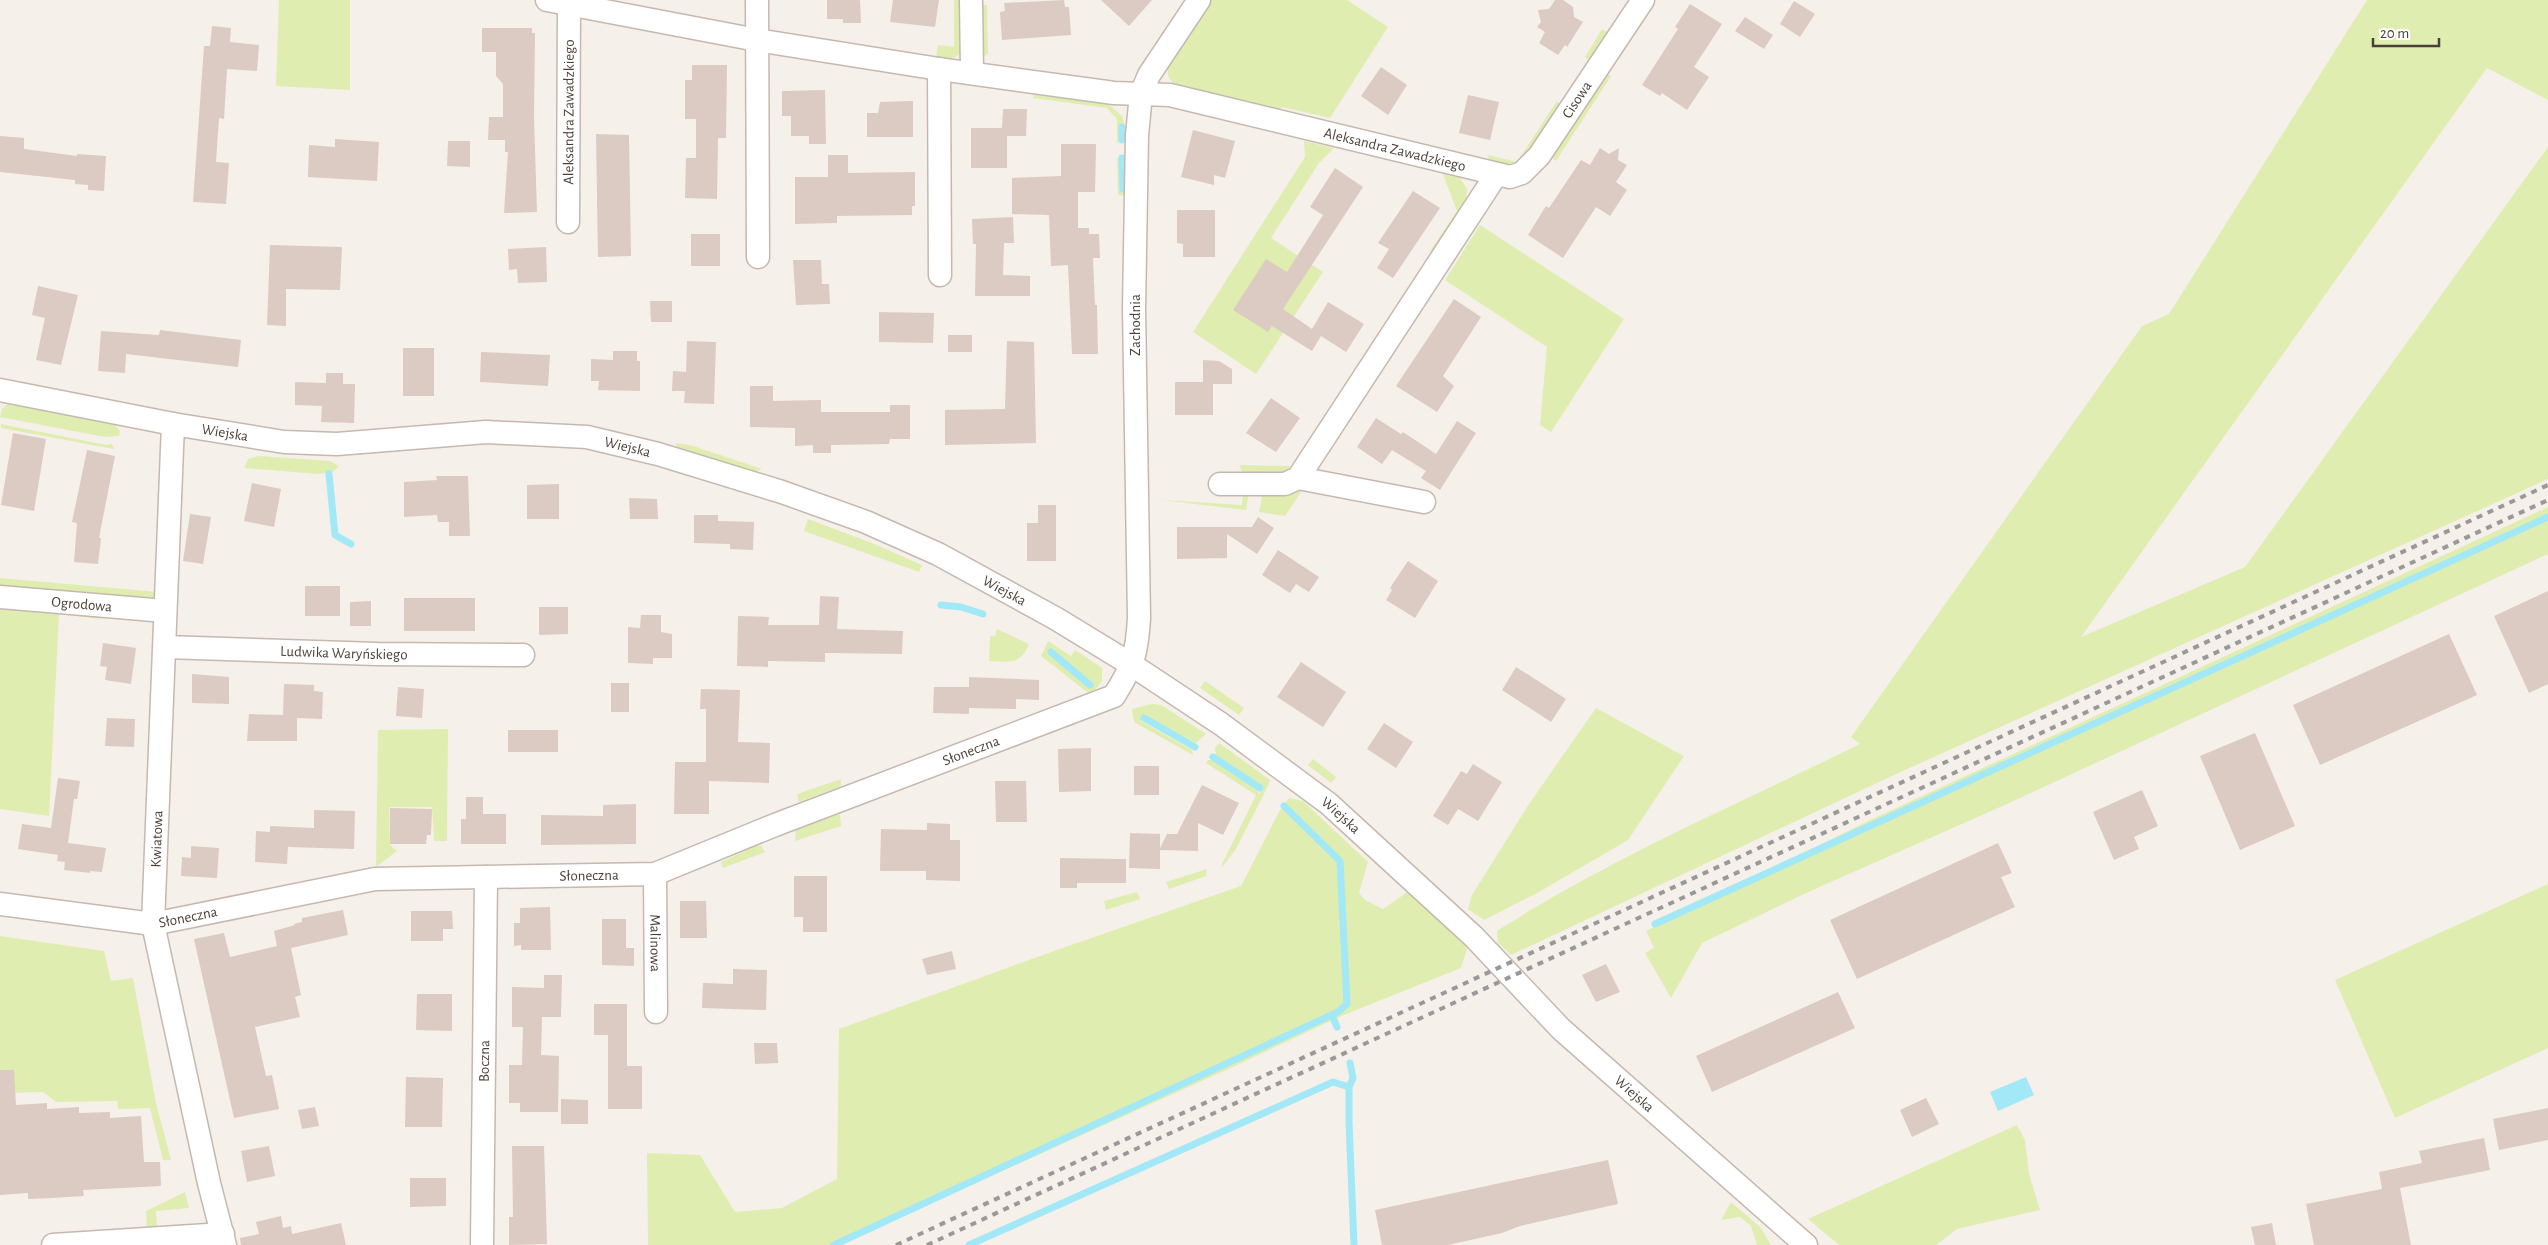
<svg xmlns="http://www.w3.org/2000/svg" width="2548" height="1245" viewBox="0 0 2548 1245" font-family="'Alegreya Sans',sans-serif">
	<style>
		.green { fill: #e0edb0 }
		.water { fill: #a3e8f7 }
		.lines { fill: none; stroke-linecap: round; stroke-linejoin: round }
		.stream { stroke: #a3e8f7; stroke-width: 7 }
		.building { fill: #dccbc2 }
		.minor-casing { stroke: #c6b8af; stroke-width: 25 }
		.minor { stroke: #fff; stroke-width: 22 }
		.rail { stroke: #999; stroke-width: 4; stroke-dasharray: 6 6; stroke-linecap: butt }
		.labels { text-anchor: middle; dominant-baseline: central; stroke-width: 4; stroke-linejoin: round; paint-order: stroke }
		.street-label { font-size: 15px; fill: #4c3f37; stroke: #fff }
	</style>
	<rect width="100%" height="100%" fill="#f6f0eb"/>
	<!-- green -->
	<path class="green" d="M279,0H350V90L276,86Z
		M954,0H962V51C955,61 947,59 936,57L938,45L954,47Z
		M1211,0H1347L1388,27L1330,118L1282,107L1279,111L1178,87C1168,80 1167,75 1168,64Z
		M2367,0H2548V100L2487,68L2081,637L2245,567L2548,147V479L1894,775L1511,955L1498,943L1497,931C1612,857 1738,804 1860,744L1851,737L2142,326L2169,314Z
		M979,5H987L988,54L983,57Z
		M1602,29L1609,33L1592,60H1588L1585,57Z
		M1605,72L1611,76L1556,161L1549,156Z
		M1034,91L1107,103L1122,116L1128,137L1117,143V119L1107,108L1033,98Z
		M1557,101L1562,106C1552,122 1534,158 1516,165C1508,168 1497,164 1489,162L1488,155L1517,162Z
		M1304,141L1334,148L1319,163L1271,238L1323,272L1256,374L1193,332L1305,157Z
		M1117,158L1127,161L1125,196L1118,195Z
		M1443,174L1460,178L1467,189L1466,200L1434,253L1430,251L1457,211Z
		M1480,225L1624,319L1551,432L1540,425L1547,347L1445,280Z
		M9,403L114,424L120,431L119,436L105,437L0,417L2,409Z
		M1,424L106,445L112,444L114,449L1,428Z
		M675,443L690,445L762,469L755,472L678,448Z
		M258,456L330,461L339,466L333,472L318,474L244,468L248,459Z
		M1239,465L1290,466L1283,477L1243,473Z
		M1305,486L1285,516L1259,512L1263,492Z
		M1243,493H1249L1246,510L1161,500L1242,505Z
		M2548,507V554L2007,804L1806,893L1702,943L1671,998L1645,953L1654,948L1646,931L1868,821Z
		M808,519L872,543L922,565L919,572L804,531Z
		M0,578L158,592L155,598L151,600L0,587Z
		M0,603L24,610L101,615V619L59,614L49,816L0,809Z
		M997,629L1029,644C1020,665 1010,662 989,661L990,636H995Z
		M1048,641L1071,656L1075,650L1102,668V681L1094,691L1087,692L1041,656Z
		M1205,681L1244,708L1239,715L1200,688Z
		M1152,704L1161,705L1206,734L1196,743L1145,716V713L1141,721L1192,750L1193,755L1134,722L1132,709Z
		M1596,708L1684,756L1628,840L1539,892L1484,920L1468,909L1472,895L1529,804Z
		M448,729L447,841H434L432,807H389L390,845L397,851L376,867L378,730Z
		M1219,743L1270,780L1267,788L1236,849L1222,867L1221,866L1256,795L1206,763L1208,760H1213L1257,790L1259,794L1264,787L1216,755L1215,748Z
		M1313,759L1336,777L1331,783L1308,765Z
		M841,779V786L799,802L797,794Z
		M1289,798L1303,801L1368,862L1359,893L1365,900L1383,909L1409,891L1468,946L1461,968L1339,1017L1235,1066L838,1245H648L647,1153L700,1155L735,1212L782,1208L837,1179L839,1029L1054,951L1241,886L1279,812Z
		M840,814L841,826L795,841L796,829Z
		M756,846H761L765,852L723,868L721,862Z
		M1207,869L1206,876L1169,889L1166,882Z
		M2548,884V1048L2395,1118L2335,980Z
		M1137,892L1140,899L1106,910L1104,901Z
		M0,936L104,951L111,981L133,978L156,1103L171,1160H163L150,1108L118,1109L117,1101L56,1102L43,1092L0,1093Z
		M2017,1125L2025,1140L2029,1174L2040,1210L1957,1229L1936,1245H1839L1808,1219Z
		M185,1192L189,1208L156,1211L157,1228H147L146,1211Z
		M1731,1202L1761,1228L1771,1245H1757L1751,1226L1740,1217L1721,1220Z"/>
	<!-- water -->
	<path class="water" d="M2026,1077L2034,1095L1998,1111L1990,1092Z"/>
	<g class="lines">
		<!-- stream -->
		<path class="stream" d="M1122,127V140
			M1122,158L1123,189
			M329,474L335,535L351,544
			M941,605L961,607L983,614
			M1051,652L1090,685
			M1144,718L1195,747
			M1213,757L1260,788
			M1655,924L2548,517
			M1332,1015L1337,1027
			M1350,1063L1353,1078L1349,1087V1122L1354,1245
			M834,1245L1338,1012L1347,1004L1340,861L1284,806
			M969,1245L1333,1082L1349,1087"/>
	</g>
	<!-- building -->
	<path class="building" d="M827,0H860L861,23H843V19H827Z
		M893,0H939L935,27L890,22Z
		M1064,0L1065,7H1069L1071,35L1002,40L1000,12L1005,11L1004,3Z
		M1101,0H1152L1129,26Z
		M1555,0H1563L1573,7L1574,17L1583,22L1567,47L1565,45L1558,55L1539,43L1545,32L1537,27L1541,22L1538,10L1549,9Z
		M1794,1L1815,14L1800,37L1780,24Z
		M1690,4L1722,24L1694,67L1709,77L1687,110L1662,93L1660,96L1642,85L1678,29L1675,27Z
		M1745,17L1773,35L1764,49L1735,31Z
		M212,26L231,28L230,42L259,45L257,71L227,69L224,119L219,118L216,162L229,163L226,204L193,202L204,46H210Z
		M482,28H532V33H535L534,118L537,212L504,213L508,152H505V140H488L489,117H503V84L496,76V52H482Z
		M692,65H727L726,138H718L717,199L685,198L686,158H696V119H685V80H692Z
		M1381,67L1407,85L1388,115L1361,96Z
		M825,90L826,144H809V136H791V116H782V91Z
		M1468,95L1499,102L1490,140L1459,133Z
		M913,101V137H867V113H878L880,102Z
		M1003,109H1027L1026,136H1007V168H971V128H1002Z
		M1193,130L1235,141L1225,178L1214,175V185L1181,177Z
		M596,134L629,135L631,256L598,257Z
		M0,136L24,138V149L77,156V154L106,156L104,191L88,190V185L75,184V180L0,172Z
		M335,139L379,142L377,181L308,177L309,145L335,147Z
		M448,141H470V167L447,166Z
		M1061,144H1096L1095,192H1078V228H1089V234H1099L1100,258H1093L1095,305H1097L1098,354H1072L1068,265L1051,266L1049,215L1012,214V178L1061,176Z
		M1600,148L1609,154L1619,148L1618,160L1627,165L1616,182L1627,190L1610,216L1596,207L1563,258L1528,235L1546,206L1549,208L1581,160L1590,165Z
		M828,155H848V173L915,172V206H912V215L837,216V223L795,224V177H828Z
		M1335,168L1363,187L1283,309L1312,329L1328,302L1364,324L1346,352L1321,336L1312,351L1272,326L1268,332L1233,310L1266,259L1287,272L1323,215L1310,207Z
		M1413,191L1440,208L1393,278L1377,268L1389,249L1378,243Z
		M1177,210H1215V257H1183V244L1177,243Z
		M1013,217L1014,243H1004L1003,275L1030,276V296H975L976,244H973L972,219Z
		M691,234H720V266H691Z
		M270,245L342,247L340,290L286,289V326L267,325Z
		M546,247L547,282L518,283L517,269L509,270L508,249Z
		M793,260H821L822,284H829L830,304L796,305Z
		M38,286L78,295L61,365L36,360L45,318L32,315Z
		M1454,299L1481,317L1443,376L1454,386L1437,412L1396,386Z
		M650,301H672V322H651Z
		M879,312L934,313L933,343L879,342Z
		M160,330L241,340L238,367L126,354L125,373L98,371L101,331L159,335Z
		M948,335H972V352H948Z
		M687,341L716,342L714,404L684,403L685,391H672L673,371L686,372Z
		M1007,341L1034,342L1036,443L945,445V410L1005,409Z
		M403,348H434V396H403Z
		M613,351H637V361H640V391L598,390L599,381H591V359L613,360Z
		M481,352L550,355L548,386L480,382Z
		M1203,360L1219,361L1232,369V384H1213V415H1175V382H1203Z
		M326,373H343V384H355L354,423L321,422L322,406L295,405V382L326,383Z
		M750,386H773V401L821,400V412H890V405H910V439H890L889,444L831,445V453H813V445L795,446V428L750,427Z
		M1271,398L1300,418L1276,452L1246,433Z
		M1376,418L1401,434L1403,432L1436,454L1457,421L1476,433L1440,490L1421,478L1426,471L1392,450L1382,464L1357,447Z
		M13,433L46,439L34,511L1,505Z
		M87,450L115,456L99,538H101L98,564L74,562L77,523L72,522Z
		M436,476H468L470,536H449V522H438L437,515L404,517V482L437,480Z
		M252,483L281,489L274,527L244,521Z
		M559,484V519H527V485Z
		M629,498L657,499L658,519H630Z
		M1038,505H1056V561H1027V523H1038Z
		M190,514L211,517L203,564L183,561Z
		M694,515H718V521L754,522L753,550L730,549V544L694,543Z
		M1258,517L1274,528L1257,554L1227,534V558L1177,559V527H1252Z
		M1278,550L1319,577L1309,592L1296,584L1290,593L1262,575Z
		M1408,561L1438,581L1415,618L1386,600L1392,590L1390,588Z
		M305,586H340V616H305Z
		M2548,591V684L2529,693L2494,616Z
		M820,596L839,597L837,629L903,631L902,654L825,653V662L768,661V667L737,666L738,616L769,617L768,625H819Z
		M404,598H475V631H404Z
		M371,601V626H350V602Z
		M539,607H568V634L539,635Z
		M641,615H661V632L672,634V658H653V664L628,663V627L640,628Z
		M2449,634L2477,695L2320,765L2293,705Z
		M103,643L136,648L131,684L105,680L107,667L100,666Z
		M1301,662L1346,692L1323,727L1277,697Z
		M1516,667L1566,699L1551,722L1502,690Z
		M192,674L229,677V704L192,703Z
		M969,677L1039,680V700L1016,699V709L969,708V714L933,713L934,687H969Z
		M611,683H629V712H611Z
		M284,684L314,685V691L323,692L322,719L297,718V741H247L249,714L283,715Z
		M398,687L424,689L422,718L396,716Z
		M701,689L740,690L738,742L770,743L769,783L709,781V814H674L675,762H706V709H700Z
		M107,718L135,719L134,747L105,746Z
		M1384,723L1413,742L1396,768L1367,749Z
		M508,730H558V752H508Z
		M2255,733L2295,826L2240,850L2200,756Z
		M1091,748V791L1059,792L1058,749Z
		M1473,764L1502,782L1478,821L1458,809L1448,825L1433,816L1461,771L1467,774Z
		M1134,766H1159V795H1134Z
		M58,778L80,781L77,799H74L68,843L106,848L102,872L90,871V873L64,870L65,862L57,861L58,855L18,849L22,824L51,828Z
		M995,781H1026L1027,822H996Z
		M1202,785L1239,803L1223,835L1198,823V851L1160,850V869L1129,868L1130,833L1160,834V848L1167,834H1177Z
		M2142,790L2158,826L2134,837L2139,849L2114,860L2093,812Z
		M466,797H483V814H506V844H461V819H466Z
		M636,804V844L541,845V815L603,816V805Z
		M390,808L432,809L431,835H427L426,844H390Z
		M314,810L355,811L354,849L288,847L287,864L255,862L256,831L270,832V826L314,828Z
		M927,823L950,824V840H960V881L926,880V871H880L881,829L927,830Z
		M1998,843L2012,873L2001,877L2015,907L1857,979L1830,920Z
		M191,846L219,848L217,878L181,876L182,857L191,858Z
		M1060,858L1126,859V883H1077V888H1060Z
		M794,876H827V932H803V917H794Z
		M680,901H706L707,938H680Z
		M550,907L551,950H521V945L514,946V923H520V908Z
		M343,910L348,935L291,948L301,995L295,997L300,1017L255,1027L266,1076L272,1075L279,1109L234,1118L194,939L224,933L230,957L277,946L274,931L295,925L294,924L302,922V918Z
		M411,911H452L453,929H443V941H411Z
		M602,919H626V948H634V966L602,965Z
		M952,951L956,969L927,975L922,959Z
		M1606,964L1620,992L1596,1002L1582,975Z
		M733,969L767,970L766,1010L702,1008L703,983L733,984Z
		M544,975H562L561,1017H542L541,1055L559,1056L558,1112H520V1103H509V1065H522L523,1027H512V987L544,988Z
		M1838,992L1855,1028L1712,1092L1696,1056Z
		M417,994H452V1031L416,1030Z
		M594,1004H627V1066H642V1109H608V1035H594Z
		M754,1043H777L778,1063L755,1064Z
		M0,1070H14L16,1105L47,1103V1109L79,1107V1113L110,1112V1118L141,1116L144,1162H160L161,1186L83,1190L84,1196L52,1198L28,1199V1193L0,1195Z
		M406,1077L443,1078L442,1127H405Z
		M1926,1098L1939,1124L1912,1137L1900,1110Z
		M561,1099L588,1100V1124H561Z
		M315,1107L319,1126L302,1129L298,1110Z
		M2548,1108V1140L2499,1150L2493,1119Z
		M2484,1138L2490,1170L2400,1188L2411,1245H2314L2306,1204L2382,1189L2379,1172L2422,1163L2419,1151Z
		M269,1146L275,1176L247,1182L241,1151Z
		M512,1146H544L547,1244L509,1245V1217H513Z
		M1608,1160L1618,1204L1520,1226L1502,1233L1448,1245H1382L1375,1210Z
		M410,1178H446V1206L410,1207Z
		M281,1216L283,1228L291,1226L292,1234L341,1223L346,1245H241L240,1238L259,1234L256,1222Z
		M2272,1223L2276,1245H2255L2251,1227Z"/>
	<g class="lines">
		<defs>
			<g id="minor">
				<path id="s1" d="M547,0L757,40L939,69L1114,93L1170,95L1510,177L1522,173L1539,156L1643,0"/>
				<path d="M757,0L758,257"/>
				<path d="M971,0L972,72"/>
				<path d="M939,69L940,275"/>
				<path id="s2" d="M568,222L569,3"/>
				<path id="s3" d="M0,390L173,424L284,442L337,444L486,432L587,437L658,454L782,492L866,522L938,554L1055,618L1132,665L1221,724L1329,804L1474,937L1561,1029L1806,1245"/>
				<path d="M173,424L153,924L209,1183L225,1245"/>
				<path d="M1298,478L1424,502"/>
				<path d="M1220,484H1285L1298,478L1496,175"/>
				<path id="s4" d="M0,597L165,611"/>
				<path id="s5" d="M165,647L377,654L523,655"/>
				<path id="s6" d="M655,874L656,1012"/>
				<path id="s7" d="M0,904L153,924L375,879L655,874L775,825L1114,696C1133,666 1137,654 1139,618L1134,309L1137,135L1141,94L1149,75L1199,0"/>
				<path d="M53,1245L223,1234"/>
				<path id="s8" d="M482,1245L486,877"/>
			</g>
		</defs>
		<!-- minor casing -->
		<use href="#minor" class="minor-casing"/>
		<!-- minor -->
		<use href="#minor" class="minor"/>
		<!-- rail -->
		<path class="rail" d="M896,1245L2548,485
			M927,1245L2548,500"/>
	</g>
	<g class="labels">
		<!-- street labels -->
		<g class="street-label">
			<text stroke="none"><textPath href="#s1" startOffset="1085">Cisowa</textPath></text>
			<text stroke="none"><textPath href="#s2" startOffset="110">Aleksandra Zawadzkiego</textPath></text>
			<text stroke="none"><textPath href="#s1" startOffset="862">Aleksandra Zawadzkiego</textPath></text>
			<text transform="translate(1135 325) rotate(-90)">Zachodnia</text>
			<text stroke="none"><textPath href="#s3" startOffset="229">Wiejska</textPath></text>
			<text stroke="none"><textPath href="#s3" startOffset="634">Wiejska</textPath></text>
			<text stroke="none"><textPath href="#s3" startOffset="1039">Wiejska</textPath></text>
			<text stroke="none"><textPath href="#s4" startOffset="82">Ogrodowa</textPath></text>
			<text stroke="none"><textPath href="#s5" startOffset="179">Ludwika Waryńskiego</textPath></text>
			<text stroke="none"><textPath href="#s7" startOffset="1000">Słoneczna</textPath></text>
			<text stroke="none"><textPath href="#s3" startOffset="1444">Wiejska</textPath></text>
			<text transform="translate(157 839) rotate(-88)">Kwiatowa</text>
			<text stroke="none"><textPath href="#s7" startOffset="595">Słoneczna</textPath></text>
			<text stroke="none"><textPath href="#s7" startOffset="190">Słoneczna</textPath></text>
			<text stroke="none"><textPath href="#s6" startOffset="69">Malinowa</textPath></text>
			<text stroke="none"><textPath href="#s8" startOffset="184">Boczna</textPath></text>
			<text stroke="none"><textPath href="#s3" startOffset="1849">Wiejska</textPath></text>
		</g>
	</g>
	<!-- scale -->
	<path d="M2373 38v8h66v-8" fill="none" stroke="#4c3f37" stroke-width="2.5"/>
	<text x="2380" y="38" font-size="15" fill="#4c3f37" stroke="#ffffff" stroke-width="4" paint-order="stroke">20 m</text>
</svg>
